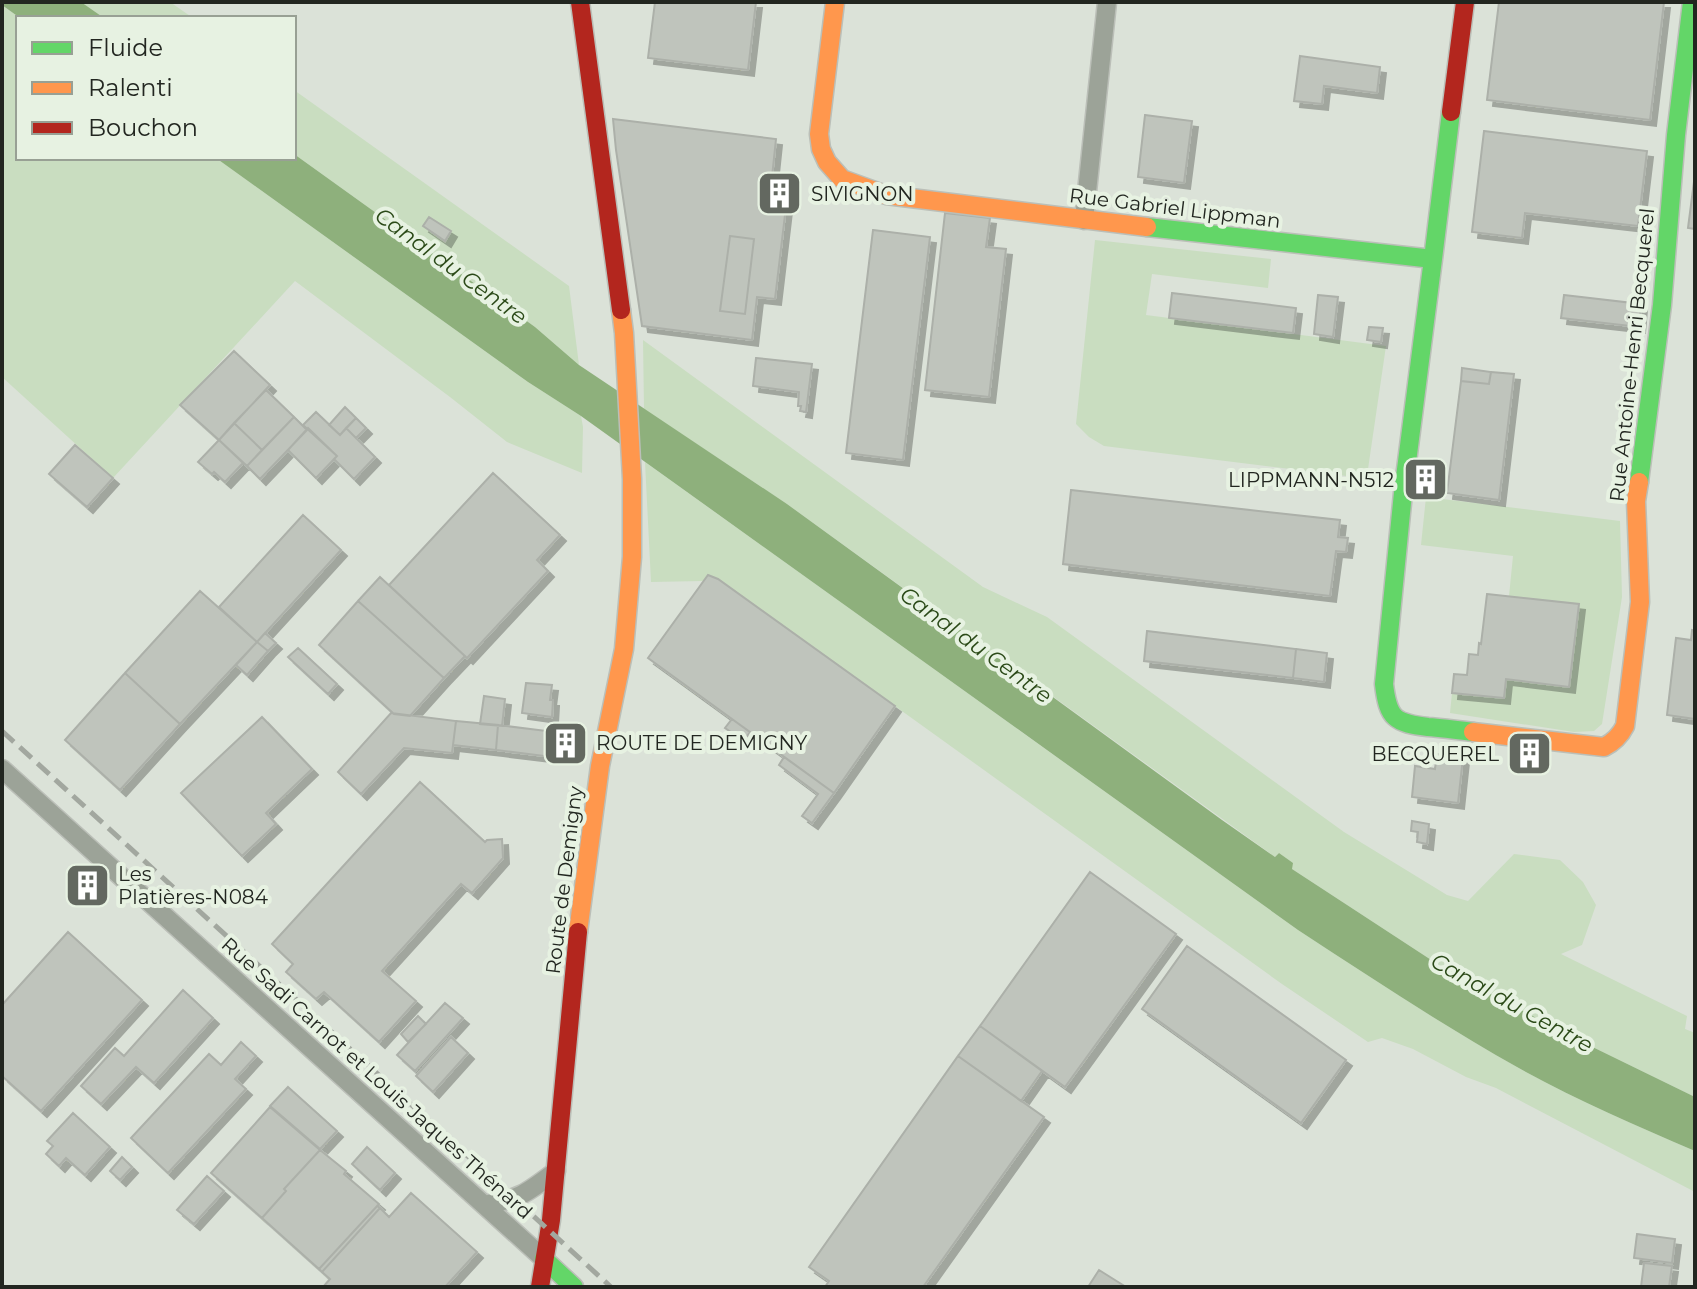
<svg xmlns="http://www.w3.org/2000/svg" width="1697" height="1289" viewBox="0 0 1697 1289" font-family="Montserrat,sans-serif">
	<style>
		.green { fill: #c9ddc0 }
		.water { fill: #8eb07c }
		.building { fill: #bfc4bc; stroke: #acb0a9; stroke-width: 2; filter: url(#shadow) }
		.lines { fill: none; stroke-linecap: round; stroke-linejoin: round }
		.street-casing { stroke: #bbbfb8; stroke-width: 21 }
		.fast-casing { stroke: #bbbfb8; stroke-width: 21 }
		.slow-casing { stroke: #bbbfb8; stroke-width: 21 }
		.jam-casing { stroke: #bbbfb8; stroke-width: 21 }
		.street { stroke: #9ca398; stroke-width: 18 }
		.fast { stroke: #63d668; stroke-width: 18 }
		.slow { stroke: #ff974d; stroke-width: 18 }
		.jam { stroke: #b3261e; stroke-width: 18 }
		.rail { stroke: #a2a79f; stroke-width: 5; stroke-dasharray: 16 8; stroke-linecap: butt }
		.labels { text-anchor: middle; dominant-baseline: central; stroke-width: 8; stroke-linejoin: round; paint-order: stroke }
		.poi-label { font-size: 20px; fill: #222620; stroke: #e7f2e2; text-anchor: start }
		.street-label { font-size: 20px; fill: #222620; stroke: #e7f2e2 }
		.water-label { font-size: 22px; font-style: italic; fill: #2b4a18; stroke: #e7f2e2 }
	</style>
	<defs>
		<filter id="shadow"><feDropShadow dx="6" dy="6" stdDeviation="0" flood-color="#0004"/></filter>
	</defs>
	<rect width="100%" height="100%" fill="#dbe2d8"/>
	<!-- green -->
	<path class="green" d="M81,2H170L193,18H104Z
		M2,5L20,18H18V158H216L528,382L581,416L583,427L582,473L507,442L450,397L295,281L113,478L2,377Z
		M294,90L569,286L579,365L535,327L294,154Z
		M1095,240L1271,259L1268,288L1152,274L1146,315L1386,346L1368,469L1354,477L1104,446L1089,437L1076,424Z
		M643,340L983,587L1047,617L1344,832L1447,895L1468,901L1514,854L1560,860L1583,882L1596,905L1582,945L1561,954L1687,1016L1685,1029L1695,1033V1097L1570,1036L1445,969L1292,869V863L1279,853L1275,857L787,504L644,409Z
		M645,462L1298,930C1370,977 1442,1025 1517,1067C1574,1099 1635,1125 1695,1151V1192L1496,1088L1466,1077L1413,1049L1382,1038L1368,1042L1282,984L718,579L708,575L703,581L651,582Z
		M1426,497L1620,521L1622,597L1602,724L1594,731L1574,732L1450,713L1452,693L1504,698L1506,679L1569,686L1578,604L1509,596L1513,556L1421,545Z"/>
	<!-- water -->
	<path class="water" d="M2,2H81L104,18H20L2,5Z
		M294,154L535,327L579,365L787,504L1222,820L1275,857L1279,853L1293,863L1292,869L1445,969L1570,1036L1695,1097V1151C1635,1125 1574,1099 1517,1067C1442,1025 1370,977 1298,930L581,416L528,382L216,158H294Z"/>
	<!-- building -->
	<path class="building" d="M655,2H756L748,70L648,58Z
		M1499,2H1664L1650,120L1487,100Z
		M1300,56L1380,67L1377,93L1324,86L1322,104L1294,101Z
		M1145,115L1192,121L1184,183L1138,177Z
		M613,119L776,139L770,196L787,198L775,299L757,297L752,340L642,326L616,150Z
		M1484,131L1647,151L1638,226L1525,213L1522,238L1472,232Z
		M1695,174V229L1688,228Z
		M945,213L990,218L986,247L1006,249L989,397L925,390Z
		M429,217L451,231L445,241L423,226Z
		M873,230L930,237L903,460L846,453Z
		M730,236L754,239L745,314L720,311Z
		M1172,293L1296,308L1293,333L1169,318Z
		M1318,295L1338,297L1333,337L1314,334Z
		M1564,295L1641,304L1639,327L1561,318Z
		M1369,327L1383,328L1381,342L1367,340Z
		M234,351L270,385L219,440L180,405Z
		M756,358L812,364L806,412L800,411L801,406H798L799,392L753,386Z
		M1462,368L1491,372L1489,384L1461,381Z
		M1491,372L1514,374L1499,500L1447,493L1461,381L1489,384Z
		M266,390L294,417L262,450L234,423Z
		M345,407L356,418L340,435L329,425Z
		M316,412L340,435L346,428L375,457L354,479L334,459L337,456L303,425Z
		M294,417L307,430L260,479L247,466Z
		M356,418L366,428L356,438L346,428Z
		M234,423L262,450L247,466L219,440Z
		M308,428L337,456L316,478L288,450Z
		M219,440L243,463L225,482L214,472L212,474L198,462Z
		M75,445L113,478L87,507L49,474Z
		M493,473L560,535L537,560L548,571L467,658L389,585Z
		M1071,490L1340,520L1338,537L1348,538L1346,552L1336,551L1330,596L1063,564Z
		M303,515L341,550L257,642L219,607Z
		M708,575L718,579L895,706L834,793L648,658Z
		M380,577L465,656L444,678L358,601Z
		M200,591L257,642L180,724L125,673Z
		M1487,594L1579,604L1569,687L1506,679L1504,698L1452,693L1454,674L1467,675L1469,654L1478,655L1479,643L1481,644Z
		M358,601L444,678L410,716L394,714L319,645Z
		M1692,630L1695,631V719L1667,715L1676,638L1691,640Z
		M1147,631L1296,649L1293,678L1144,661Z
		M265,633L276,643L268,651L257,642Z
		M257,642L268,651L247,675L236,665Z
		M298,648L337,684L328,694L288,657Z
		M1296,649L1327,653L1324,682L1293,678Z
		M125,673L180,724L120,790L65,740Z
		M526,683L552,685L550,700H553L552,717L522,713Z
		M484,696L505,699L502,726L480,724Z
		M391,713L456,721L452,753L404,748L361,794L338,772Z
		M262,717L312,769L266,813L276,824L242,856L181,793Z
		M732,719L750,732L744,741L725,728Z
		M456,721L498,725L496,750L453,745Z
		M498,725L555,732L554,738L557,739L556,744L553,743L552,757L496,750Z
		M1437,754L1463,757L1458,803L1412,797L1415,766L1435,769Z
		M784,757L834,793L812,823L802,816L818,794L779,765Z
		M420,782L485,842L487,840L502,839L503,858L472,893L461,884L382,971L416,1001L379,1042L324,992L316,999L286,972L293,964L272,944Z
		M1412,821L1429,824L1427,844L1417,842L1418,832L1411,831Z
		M1090,872L1176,934L1065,1087L980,1026Z
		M68,932L142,1000L41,1111L2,1076V1005Z
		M1187,946L1346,1060L1301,1123L1142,1009Z
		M183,990L213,1018L154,1083L136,1067L101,1104L81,1086L115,1048L124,1056Z
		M445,1003L463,1018L415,1071L397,1055Z
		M418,1016L426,1024L408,1042L401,1034Z
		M980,1026L1042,1071L1021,1101L958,1056Z
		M451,1037L468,1053L433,1092L416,1076Z
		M241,1042L256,1056L235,1079L246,1089L168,1173L131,1138L209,1054L221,1065Z
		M958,1056L1044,1117L923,1287H825L829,1281L809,1267Z
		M288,1087L337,1131L320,1149L270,1106Z
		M270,1107L320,1150L284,1189L286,1191L262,1218L211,1173Z
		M73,1113L110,1147L85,1175L66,1158L59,1166L46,1154L53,1146L47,1141Z
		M367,1147L395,1173L380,1190L352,1164Z
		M320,1150L346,1171L344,1174L379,1204L319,1269L262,1218L286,1191L284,1189Z
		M122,1157L132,1167L120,1180L110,1171Z
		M207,1176L224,1191L194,1224L177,1210Z
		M411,1193L477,1252L445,1287H323L330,1279L322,1272L380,1208L389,1217Z
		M377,1206L380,1208L322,1272L319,1269Z
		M1637,1234L1675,1239L1672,1263L1634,1258Z
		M1644,1263L1672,1266L1669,1287H1641Z
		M1099,1270L1126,1287H1088Z"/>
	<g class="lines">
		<defs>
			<path id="street" d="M1084,220L1107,2
				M2,769L544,1259
				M484,1205C520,1199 527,1193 556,1171"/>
			<path id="fast" d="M1147,227L1433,259L1451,112
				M1433,259L1403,493L1384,684C1388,719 1395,723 1428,727C1443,728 1458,730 1473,732
				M1639,482L1662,305L1676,135L1692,2
				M544,1259L574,1287"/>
			<path id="slow" d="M835,2L819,134L821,149L827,162L842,179L886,195L1147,227
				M1473,732L1604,747C1614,742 1620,736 1625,726L1640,602L1636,501L1639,482
				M578,932L600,766L624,649L632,557V479L624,333L621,310"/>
			<path id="jam" d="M580,2L621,310
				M1451,112L1465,2
				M540,1287L551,1220L578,932"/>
		</defs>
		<!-- street casing -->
		<use href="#street" class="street-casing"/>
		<!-- fast casing -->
		<use href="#fast" class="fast-casing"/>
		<!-- slow casing -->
		<use href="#slow" class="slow-casing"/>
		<!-- jam casing -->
		<use href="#jam" class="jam-casing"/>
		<!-- street -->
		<use href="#street" class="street"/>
		<!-- fast -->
		<use href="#fast" class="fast"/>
		<!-- slow -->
		<use href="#slow" class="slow"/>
		<!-- jam -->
		<use href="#jam" class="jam"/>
		<!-- rail -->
		<path class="rail" d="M2,731L611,1287"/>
	</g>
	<!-- icons -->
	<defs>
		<symbol id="building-square" viewBox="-11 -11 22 22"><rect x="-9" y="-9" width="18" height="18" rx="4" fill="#636860" stroke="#e7f2e2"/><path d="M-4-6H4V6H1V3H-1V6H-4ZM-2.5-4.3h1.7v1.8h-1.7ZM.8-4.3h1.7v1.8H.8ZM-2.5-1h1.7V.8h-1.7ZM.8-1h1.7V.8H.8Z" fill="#fff"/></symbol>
	</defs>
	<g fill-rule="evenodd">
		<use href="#building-square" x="754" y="168" width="51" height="51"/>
		<use href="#building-square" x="1400" y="454" width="51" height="51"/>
		<use href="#building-square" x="540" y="718" width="51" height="51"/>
		<use href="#building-square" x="1504" y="728" width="51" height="51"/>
		<use href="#building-square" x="62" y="860" width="51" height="51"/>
	</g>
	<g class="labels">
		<!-- poi labels -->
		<g class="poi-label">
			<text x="811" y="194">SIVIGNON</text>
			<text x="1394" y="480" text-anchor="end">LIPPMANN-N512</text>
			<text x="596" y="743">ROUTE DE DEMIGNY</text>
			<text x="1499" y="754" text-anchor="end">BECQUEREL</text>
			<text x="118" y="874">Les<tspan x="118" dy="23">Platières-N084</tspan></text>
		</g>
		<!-- street labels -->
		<g class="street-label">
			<text transform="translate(1175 208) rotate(7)">Rue Gabriel Lippman</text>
			<text transform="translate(1632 355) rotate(-84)">Rue Antoine-Henri Becquerel</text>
			<text transform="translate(564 880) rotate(-83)">Route de Demigny</text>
			<text transform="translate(377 1078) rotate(42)">Rue Sadi Carnot et Louis Jaques Thénard</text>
		</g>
		<!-- water labels -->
		<g class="water-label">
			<text transform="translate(451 266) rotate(36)">Canal du Centre</text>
			<text transform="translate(976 645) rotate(36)">Canal du Centre</text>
			<text transform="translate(1512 1003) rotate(29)">Canal du Centre</text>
		</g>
	</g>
	<!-- border -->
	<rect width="1697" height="1289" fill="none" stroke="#222620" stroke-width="8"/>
	<!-- legend -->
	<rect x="16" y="16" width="280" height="144" fill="#e7f2e2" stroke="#98a094" stroke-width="2"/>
	<rect x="32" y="42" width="40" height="12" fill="#63d668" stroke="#98a094" stroke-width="2"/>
	<text x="88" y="56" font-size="24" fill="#222620">Fluide</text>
	<rect x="32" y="82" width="40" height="12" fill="#ff974d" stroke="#98a094" stroke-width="2"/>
	<text x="88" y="96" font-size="24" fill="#222620">Ralenti</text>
	<rect x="32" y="122" width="40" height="12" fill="#b3261e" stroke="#98a094" stroke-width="2"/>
	<text x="88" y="136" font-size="24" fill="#222620">Bouchon</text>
</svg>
